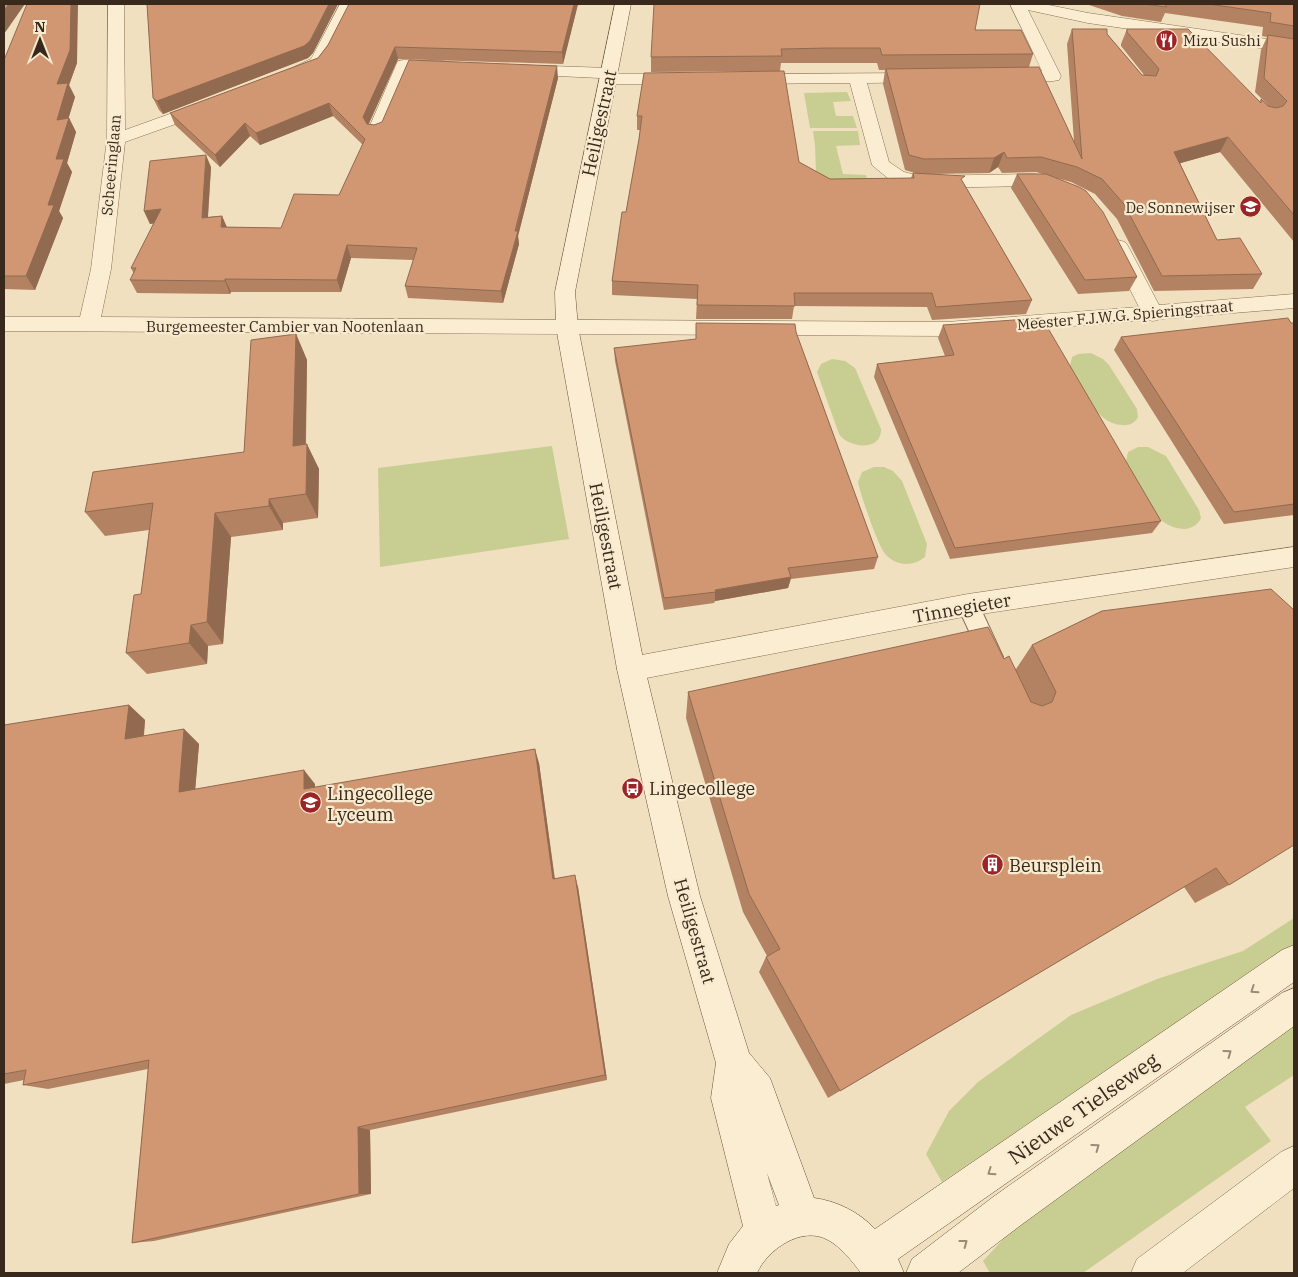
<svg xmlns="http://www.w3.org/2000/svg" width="1298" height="1277" viewBox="0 0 1298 1277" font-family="'IBM Plex Serif',serif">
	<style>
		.green { fill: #c8ce92 }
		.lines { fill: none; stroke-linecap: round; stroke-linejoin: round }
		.lane-casing { stroke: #897056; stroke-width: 2 }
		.street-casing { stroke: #897056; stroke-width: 1 }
		.secondary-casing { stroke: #6b513a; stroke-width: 1 }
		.lane { fill: #faedd2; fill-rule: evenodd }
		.street { fill: #faedd2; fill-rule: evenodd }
		.secondary { fill: #faedd2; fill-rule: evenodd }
		.wall { fill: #b38262 }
		.shaded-wall { fill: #926a50 }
		.building { fill: #d09772; stroke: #926a50 }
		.oneway { stroke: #998b77 }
		.labels { text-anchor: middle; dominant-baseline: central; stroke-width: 4.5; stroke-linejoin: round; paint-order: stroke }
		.far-poi-label { font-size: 15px; fill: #38291c; stroke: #f7eace; text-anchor: start }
		.far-street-label { font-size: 15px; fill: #38291c; stroke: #f7eace }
		.street-label { font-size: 18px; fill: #38291c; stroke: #f7eace }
		.poi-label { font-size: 18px; fill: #38291c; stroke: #f7eace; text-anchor: start }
		.near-street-label { font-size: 21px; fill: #38291c; stroke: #f7eace }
	</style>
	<rect width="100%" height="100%" fill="#f0e0bf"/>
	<!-- green -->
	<path class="green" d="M847,92L851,101L833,102L836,116H853L857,128H810L804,93Z
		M813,131H858L860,145L836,146L843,174L866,175L868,185L829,184L816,173L815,145Z
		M1091,353L1103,359L1109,365L1137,409L1138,417C1135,423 1129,426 1122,425C1095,424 1082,387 1070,366L1072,357L1078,354Z
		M832,359L845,361L855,368L881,429C882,452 848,448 839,434L817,372L821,364Z
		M552,446L569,539L380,567L378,468Z
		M1138,447H1148L1166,456L1199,510L1201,518C1198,525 1192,528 1185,529C1176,529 1166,525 1160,519C1149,510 1132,475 1126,461L1128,452Z
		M874,467H884L893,471L902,481L927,544L925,557C913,567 897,566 886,555C878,546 861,496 858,482L862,472Z
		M1294,918V945L942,1182L926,1154L949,1111L978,1082L1071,1015L1157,979L1243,951Z
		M1294,1025V1075L1245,1107L1271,1141L1083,1273H990L983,1261L1022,1219Z"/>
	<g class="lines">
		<defs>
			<path id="lane" d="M968,596L976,599L979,605L1003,657L1000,664L992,667L984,664L981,657L957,605L960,599Z"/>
			<path id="street" d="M108,4H124L125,130L203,102L209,101L215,102L218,106L215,110L125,142L111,269L101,317L947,322L1139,307L1108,246L1111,242L1118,240L1125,242L1128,246L1159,305L1294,294V308L1161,319L1153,321L1148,320L947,336L4,331V317H80L91,269L107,139Z
				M340,4H356L326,62C320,70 304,77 294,75L292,71L294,67L311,59Z
				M1010,4H1044L1088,13L1294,43V53L1088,23L1028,10L1061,76L1059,80L1053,81L1005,82L999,81L997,77L999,73L1042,71Z
				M404,60L443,61L449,62L451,66L449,70H410L386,130L383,134L377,135L371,134L368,130L396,65L398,61Z
				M521,65L609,68L615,69L617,74H682L688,75L690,79L688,83L682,84H608L602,83L600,78L515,74L513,70L515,66Z
				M922,73L928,74L930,78L928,82L867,83L889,162L904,172L920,176L1035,174L1058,180L1060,184L1058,188L1051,190L1035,186L919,188L890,180L872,165L850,83L747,84L741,83L739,79L741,75L747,74Z
				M1294,547V567L968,616L631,681L621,678L617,669L621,660L631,657L968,594Z
				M1294,1146V1188L1183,1273H1131L1137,1259L1281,1152Z"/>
			<path id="secondary" d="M615,4H631L575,292L578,327L645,669L700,896L749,1053L770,1078L814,1198C837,1201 859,1212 875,1229L1282,950L1294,945V982L898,1259L904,1273H861C852,1261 841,1247 828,1240C802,1225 767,1250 757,1273H717L729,1244L743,1226L711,1098L716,1063L668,896L617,669L556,327L555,292ZM767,1173L779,1205L776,1206Z
				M1294,988V1026L1021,1225L958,1273H906L912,1259L993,1197L1282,993Z"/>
		</defs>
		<!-- lane casing -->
		<use href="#lane" class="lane-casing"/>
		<!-- street casing -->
		<use href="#street" class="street-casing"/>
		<!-- secondary casing -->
		<use href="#secondary" class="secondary-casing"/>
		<!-- lane -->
		<use href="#lane" class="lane"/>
		<!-- street -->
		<use href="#street" class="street"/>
		<!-- secondary -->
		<use href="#secondary" class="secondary"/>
	</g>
	<!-- wall -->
	<path class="wall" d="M147,4H338L313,53L308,58L163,114L159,110L153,98Z
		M578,4L563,64L398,59L369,124L374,125L558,78L518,236L519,244L503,303L408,298L405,286L414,260L351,258L341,292H231L230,294L137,293L130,280L134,274L131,268L154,223L150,224L144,211L211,167L208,217L222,216L227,227L281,228L339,195L363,145L333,116L260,145L250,136L220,167L175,125L170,113L318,58L328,45Z
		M1086,4H1294V242L1220,152L1180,163L1217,240L1262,274L1253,289L1154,291L1117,219L1095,194L1071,182L1053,177L1137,277L1129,291L1078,294L1011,188L1017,174H1043L1036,172L1002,173L998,167L989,173L931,174L963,182L1032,300L1026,314L932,320L927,307L794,306L792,319H696L697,299L612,295V281L626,212L639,139L640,130H637V116L644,73L799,162L830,179L911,178L913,173H915L905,170L883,84L885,70H879L877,63H781L780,71L651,72V57L975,30L1033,54L1029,67L1074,141L1067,44L1072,29L1107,34L1142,75L1145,76L1121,46V44L1127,29L1260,102L1261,99L1269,106L1255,92L1261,50L1267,37L1262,36L1263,27L1165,13L1161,22L1122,16Z
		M4,60L77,63L69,85L75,97L68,119L69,118L76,132L67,163L72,172L59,211L63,218L35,290L4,289Z
		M1291,323H1294V515L1224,524L1114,350L1121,337Z
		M943,325L1161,521L1152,533L950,559L874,377L877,364L945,356L938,338Z
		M796,332L878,557L874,569L791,579L788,588L715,601L714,603L664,610L615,361L614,348Z
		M296,334L307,360L306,444L319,469L318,518L283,523V530L231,537L223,644L208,646L207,664L147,674L126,653L141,594L149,530L105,536L85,512L244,452Z
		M1102,611L1229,885L1195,903L1184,887L828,1098L759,972L766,957L767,956L743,912L686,718L688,692L1004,659L1016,669L1032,645Z
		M129,705L145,720L144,736L184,729L199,744L195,789L315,784V787L539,763L555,879L578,887L607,1080L370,1130L371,1194L154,1241L132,1243L148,1069L48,1089L23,1085L24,1080L4,1084V725Z"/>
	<!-- shaded-wall -->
	<path class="shaded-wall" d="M9,4H25L4,34V10Z
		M71,4H78L77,63L69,85L75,97L64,133L57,120V84Z
		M329,4H338L313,53L308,58L163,114L157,101Z
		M574,4H578L563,64L562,52Z
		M395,47L398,59L366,129L363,117Z
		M557,66L558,78L518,236L519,244L503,303L501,291Z
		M329,103L333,116L260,145L256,133Z
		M69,118L76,132L67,163L72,172L59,211L63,218L35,290L26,276L48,205L56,159Z
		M245,123L250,136L220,167L215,155Z
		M1228,137L1220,152L1167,167L1174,152Z
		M1004,152L998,167L989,173L994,158Z
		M206,155L211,167L207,230L202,218Z
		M161,209L167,221L150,224L144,211Z
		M222,216L227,228L221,227Z
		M347,245L351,258L341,292L337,280Z
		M225,279L231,292L230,294L225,281Z
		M296,334L307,360L305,471L293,446Z
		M307,444L319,469L318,518L306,494Z
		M269,499L283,523V530L269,506Z
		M215,513L231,537L223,644L207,622Z
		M791,577L788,588L715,601V590Z
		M191,625L208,646L207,664L189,643Z
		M129,705L145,720L142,753L125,739Z
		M184,729L199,744L194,805L179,792Z
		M535,749L539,763L556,890L553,879Z
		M304,770L315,784V802L304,789Z
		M575,875L578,887L607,1080L605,1075Z
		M358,1127L370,1130L371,1194H359Z"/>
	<!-- building -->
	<path class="building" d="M4,4H9L4,10Z
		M27,4H71L70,50L57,84L68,83L57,120L69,118L56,159H64L48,205H54L26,276H4V60Z
		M147,4H329L310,41L304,46L157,101L153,98Z
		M349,4H574L562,52L395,47L363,117L367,124L374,125L382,122L409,60L557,66L515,231H518L501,291L405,286L417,248L347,245L337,280L225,279V281L130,280L136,268H131L161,209L144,211L150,161L206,155L202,218L222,216L221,227L281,228L294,194L339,195L365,139L329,103L256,133L245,123L215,155L170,113L318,58L328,45Z
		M654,4H980L975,30H1021L1033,54L882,55L880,48H829L781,49L782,56L651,57Z
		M1143,4H1164L1167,7Z
		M1208,4H1294V26L1270,22L1271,13Z
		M1072,29H1107V34L1142,75L1156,76L1159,69L1127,32V29H1188L1261,103V99L1268,106L1276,108L1283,106L1287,101L1264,78L1268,35L1294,39V215L1228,137L1174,152L1217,240L1240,238L1262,274L1162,276L1124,204L1102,179L1077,167L1041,157L1007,158L1004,152L994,158L924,159L909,155L886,69L1039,67L1082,159Z
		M784,71L799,162L830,179L914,178L913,173L965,176L961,179L1032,300L936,307L932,293H794L795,306L697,305L698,285L612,281L622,212H626L639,139L642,116H637L644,73Z
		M1017,174H1046L1079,187L1086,191L1103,212L1137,277L1085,280Z
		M1042,318L1161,521L955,548L877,364L954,355L943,325Z
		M1288,318L1291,323H1294V504L1234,512L1121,337Z
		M696,323L795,324L796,332L878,557L788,568L791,577L715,590L716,592L664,598L614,348L696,339Z
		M296,334L293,446L307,444L306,494L269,499V506L215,513L207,622L191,625L189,643L126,653L134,595L141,594L153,503L85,512L93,472L244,452L251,340Z
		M1271,589L1294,610V845L1229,885L1216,868L840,1091L766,957L780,949L749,894L688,692L988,627L1004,659L1009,656L1031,702L1042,706L1052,702L1056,692L1032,645L1102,611Z
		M129,705L125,739L184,729L179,792L304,770V789L535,749L553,879L575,875L605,1075L358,1127L359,1194L132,1243L149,1060L23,1085L26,1070L4,1074V725Z"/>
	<!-- one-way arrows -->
	<defs><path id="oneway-chevron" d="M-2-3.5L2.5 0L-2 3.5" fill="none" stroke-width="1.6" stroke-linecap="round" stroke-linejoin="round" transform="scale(1.25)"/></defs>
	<g class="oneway">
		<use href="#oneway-chevron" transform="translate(1254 990) rotate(146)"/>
		<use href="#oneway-chevron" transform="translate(1228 1053) rotate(-36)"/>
		<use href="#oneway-chevron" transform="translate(1096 1147) rotate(-36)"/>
		<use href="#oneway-chevron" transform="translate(991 1172) rotate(145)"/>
		<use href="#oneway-chevron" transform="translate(964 1243) rotate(-37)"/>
	</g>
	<!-- icons -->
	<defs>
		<symbol id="restaurant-disc" viewBox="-11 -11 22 22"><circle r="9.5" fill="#9b2427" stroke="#f7eace"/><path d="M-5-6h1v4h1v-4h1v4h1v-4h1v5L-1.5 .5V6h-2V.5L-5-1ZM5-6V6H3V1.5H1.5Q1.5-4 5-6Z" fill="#fff"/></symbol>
		<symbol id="school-disc" viewBox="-11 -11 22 22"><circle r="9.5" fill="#9b2427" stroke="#f7eace"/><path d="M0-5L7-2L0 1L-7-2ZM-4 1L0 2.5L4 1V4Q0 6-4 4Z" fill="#fff"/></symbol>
		<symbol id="bus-disc" viewBox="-11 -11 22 22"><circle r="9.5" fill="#9b2427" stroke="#f7eace"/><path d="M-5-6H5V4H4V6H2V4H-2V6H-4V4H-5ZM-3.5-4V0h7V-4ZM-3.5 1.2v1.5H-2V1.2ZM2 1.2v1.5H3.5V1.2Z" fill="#fff"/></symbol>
		<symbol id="building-disc" viewBox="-11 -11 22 22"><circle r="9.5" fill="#9b2427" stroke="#f7eace"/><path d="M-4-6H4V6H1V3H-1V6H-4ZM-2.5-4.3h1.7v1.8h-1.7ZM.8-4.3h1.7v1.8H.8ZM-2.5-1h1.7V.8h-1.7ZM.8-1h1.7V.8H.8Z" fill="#fff"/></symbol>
	</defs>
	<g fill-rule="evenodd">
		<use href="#restaurant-disc" x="1154" y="28" width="25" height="25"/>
		<use href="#school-disc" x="1238" y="194" width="25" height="25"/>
		<use href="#bus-disc" x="620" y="776" width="25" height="25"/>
		<use href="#school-disc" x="298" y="790" width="25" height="25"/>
		<use href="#building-disc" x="980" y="852" width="25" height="25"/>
	</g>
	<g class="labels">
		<!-- far-poi labels -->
		<g class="far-poi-label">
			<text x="1183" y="40">Mizu Sushi</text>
			<text x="1235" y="207" text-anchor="end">De Sonnewijser</text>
		</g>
		<!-- far-street labels -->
		<g class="far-street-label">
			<text transform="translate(111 165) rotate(-85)">Scheeringlaan</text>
			<text transform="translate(1125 315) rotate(-5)">Meester F.J.W.G. Spieringstraat</text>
			<text x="285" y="326">Burgemeester Cambier van Nootenlaan</text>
		</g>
		<!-- street labels -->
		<g class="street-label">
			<text transform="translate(599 123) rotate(-78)">Heiligestraat</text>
			<text transform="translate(606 536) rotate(79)">Heiligestraat</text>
			<text transform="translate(962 608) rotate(-10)">Tinnegieter</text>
			<text transform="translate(695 931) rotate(74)">Heiligestraat</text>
		</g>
		<!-- poi labels -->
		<g class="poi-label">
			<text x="649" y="788">Lingecollege</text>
			<text x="327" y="793">Lingecollege<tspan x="327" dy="21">Lyceum</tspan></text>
			<text x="1009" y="865">Beursplein</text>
		</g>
		<!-- near-street labels -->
		<g class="near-street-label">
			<text transform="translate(1083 1108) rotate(-35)">Nieuwe Tielseweg</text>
		</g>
	</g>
	<!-- border -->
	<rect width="1298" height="1277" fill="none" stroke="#38291c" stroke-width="10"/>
	<!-- north arrow -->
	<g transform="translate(40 40)" stroke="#f7eace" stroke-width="4" paint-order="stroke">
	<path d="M0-4L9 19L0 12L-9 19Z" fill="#38291c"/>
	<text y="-8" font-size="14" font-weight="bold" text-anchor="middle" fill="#38291c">N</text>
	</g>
</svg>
